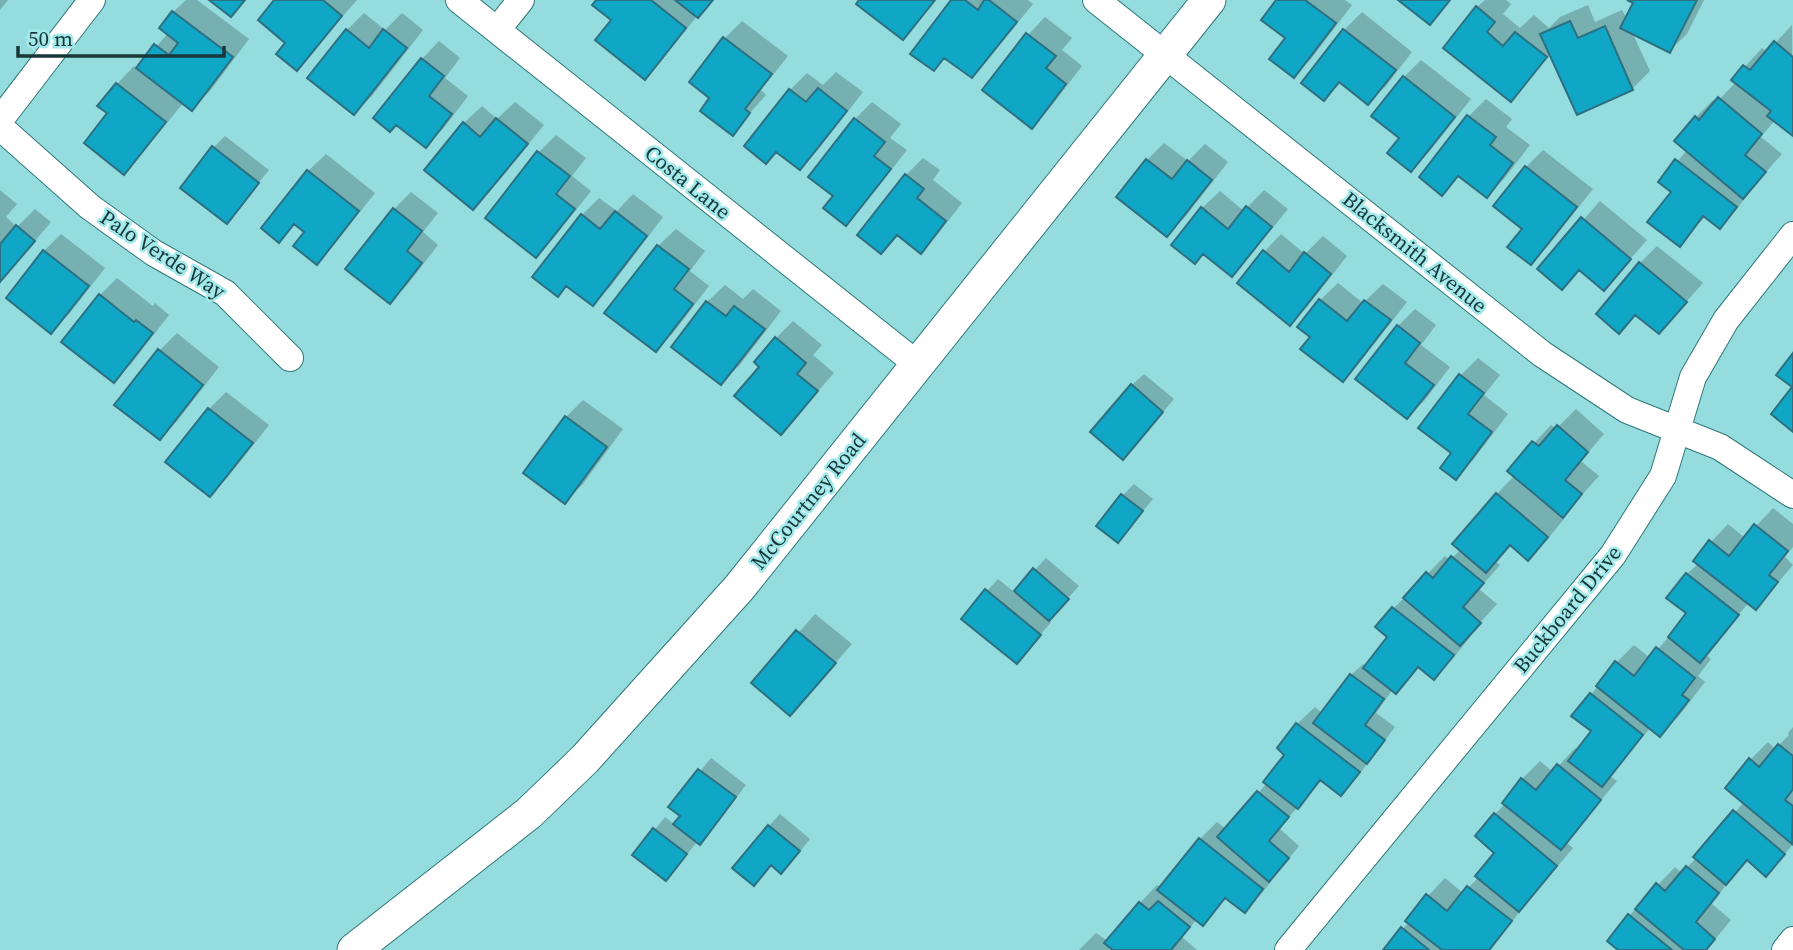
<svg xmlns="http://www.w3.org/2000/svg" width="1793" height="950" viewBox="0 0 1793 950" font-family="'Source Serif 4',serif">
	<style>
		.shadow { fill: #0003 }
		.building { fill: #0fa7c5; stroke: #2d7081; stroke-width: 2 }
		.lines { fill: none; stroke-linecap: round; stroke-linejoin: round }
		.minor-casing { stroke: #2f787a; stroke-width: 28 }
		.tertiary-casing { stroke: #2f787a; stroke-width: 35 }
		.minor { stroke: #fff; stroke-width: 26 }
		.tertiary { stroke: #fff; stroke-width: 33 }
		.labels { text-anchor: middle; dominant-baseline: central; stroke-width: 5; stroke-linejoin: round; paint-order: stroke }
		.street-label { font-size: 21px; fill: #193738; stroke: #a1e9ea }
	</style>
	<rect width="100%" height="100%" fill="#94dcdd"/>
	<!-- shadow -->
	<path class="shadow" d="M0,0H8L0,10Z
		M186,0H197L249,39L210,91L192,108L184,102L141,155L124,172L109,113L117,84L134,66L138,69L168,33L173,12Z
		M277,0H357L297,68L287,43Z
		M598,0H714L698,15L662,60L645,77L613,20Z
		M861,0H936L903,38Z
		M954,0H1028L1033,4L989,58L972,75Z
		M1279,0H1345L1352,5L1311,59L1294,76Z
		M1485,0H1506L1511,4L1503,14L1520,28L1534,15L1549,28L1560,17L1588,5L1595,22L1622,10L1627,19L1636,2L1631,0H1704L1687,34L1669,51L1632,32L1650,71L1632,89L1551,54L1511,100L1477,7Z
		M1362,12L1412,52L1386,86L1368,103L1342,82L1324,99L1303,82L1344,30Z
		M364,13L385,30L402,13L423,30L372,96L354,113L347,30Z
		M1045,17L1072,38L1062,50L1082,66L1049,109L1032,127L1028,35Z
		M742,21L788,56L761,90L766,95L732,133L712,98L724,39Z
		M1792,25L1793,133L1775,120L1761,137L1782,154L1752,188L1737,209L1720,227L1706,216L1679,245L1673,192L1660,182L1687,150L1696,117L1713,100L1716,103L1736,82L1733,80L1762,48L1767,52Z
		M439,41L460,58L445,78L468,96L443,129L426,146L397,123L376,118L422,59Z
		M1421,60L1471,99L1429,152L1411,170L1401,138L1404,77Z
		M836,72L863,92L817,151L800,168L790,90L807,73L823,85Z
		M1486,99L1512,119L1506,127L1530,145L1504,179L1486,196L1460,175L1442,193L1421,177L1469,116Z
		M515,102L544,125L490,191L472,208L464,123L482,106L497,119Z
		M872,102L901,124L890,138L907,150L863,206L846,224L835,195L855,119Z
		M556,135L586,158L572,176L591,191L553,239L536,256L487,218L539,152Z
		M225,136L269,170L227,221L214,147Z
		M1164,143L1188,161L1205,144L1228,162L1185,217L1167,235L1147,160Z
		M1543,150L1593,189L1548,246L1531,263L1526,167Z
		M326,154L375,193L334,245L317,262L306,232L296,223L279,241L263,228L308,171Z
		M923,158L940,170L933,180L962,203L938,234L921,251L899,234L881,252L906,175Z
		M0,190L17,204L6,217L17,227L35,209L51,222L0,282Z
		M1264,190L1288,209L1249,257L1232,275L1204,253L1173,245L1202,208L1220,191L1244,211Z
		M411,192L438,213L423,232L438,245L407,285L390,302L394,209Z
		M633,194L663,217L610,287L592,304L568,285L558,294L582,215L599,198L617,211Z
		M1600,201L1647,240L1604,289L1580,269L1562,287L1540,269Z
		M676,229L705,251L690,271L709,286L673,333L655,350L658,246Z
		M61,234L105,268L69,314L51,331L44,251Z
		M1281,234L1305,254L1323,236L1347,256L1307,307L1290,324L1264,252Z
		M1657,246L1703,283L1659,332L1637,314L1619,331L1640,263Z
		M117,278L153,306L155,303L169,315L131,364L114,381L100,295Z
		M1338,283L1363,303L1383,284L1407,302L1360,362L1342,380L1312,337L1320,300Z
		M725,285L743,299L753,289L781,311L739,366L721,383L707,302Z
		M1415,309L1436,325L1421,345L1450,367L1425,400L1407,417L1398,326Z
		M793,321L822,345L813,355L834,373L781,433L762,366L776,338Z
		M177,333L219,367L177,421L160,438V350Z
		M1478,358L1500,375L1484,395L1508,414L1473,460L1455,478L1453,453L1420,428L1461,375Z
		M1144,374L1174,399L1134,446L1132,385Z
		M226,392L269,425L227,478L210,495L209,409Z
		M583,400L623,429L583,484L565,501L566,417Z
		M1576,409L1604,434L1581,461L1599,476L1562,517L1564,519L1546,541L1528,558L1511,544L1495,561L1500,565L1479,589L1497,604L1468,636L1470,637L1451,661L1434,678L1420,666L1396,692L1393,689L1376,713L1395,727L1358,776L1341,794L1323,779L1279,828L1299,846L1262,893L1244,911L1227,897L1203,923L1197,919L1182,937L1197,950H1079L1096,933L1108,941L1140,903L1157,885L1161,888L1200,839L1217,822L1226,829L1267,783L1287,754L1297,724L1315,707L1322,713L1351,675L1363,664L1366,666L1390,637L1378,627L1394,608L1445,556L1450,560L1461,549L1497,494L1515,475L1509,470L1551,425L1556,429Z
		M1134,484L1153,499L1118,541L1122,496Z
		M1773,508L1793,524V547L1785,557L1793,565L1756,608L1749,602L1706,655L1711,659L1698,676L1705,682L1678,717L1660,734L1651,727L1610,776L1617,781L1566,842L1573,848L1527,902L1491,950H1385L1409,922L1428,896L1445,878L1463,893L1479,877L1497,852L1495,814L1505,804L1504,802L1522,779L1540,761L1553,772L1575,748L1578,751L1594,731L1574,716L1617,662L1634,645L1650,658L1675,630L1689,613L1687,574L1699,563L1711,542L1728,524L1745,538Z
		M1046,558L1079,586L1048,620L1051,622L1028,650L987,591L998,579L1014,592Z
		M815,614L852,644L790,714L754,683Z
		M1793,727V844L1777,863L1748,859L1734,874L1712,904L1731,920L1708,948V950H1620L1629,916L1675,867L1682,873L1696,858L1744,802L1750,760L1768,742L1775,749L1789,735L1788,733Z
		M711,758L746,785L711,831L700,842L698,841L666,879L635,854L665,817L675,825L682,815L671,807Z
		M780,814L810,839L793,860L769,826Z"/>
	<!-- building -->
	<path class="building" d="M209,0H245L231,17Z
		M274,0H323L342,16L297,71L276,54L285,43L258,20Z
		M596,0H651L686,28L645,80L595,40L611,20L592,5Z
		M675,0H713L698,18Z
		M859,0H935L903,40L856,4Z
		M951,0H965L978,10L984,0H989L1017,22L972,78L944,58L934,71L910,54Z
		M1276,0H1305L1336,23L1294,78L1269,59L1285,38L1261,20Z
		M1398,0H1450L1430,25Z
		M1627,0H1697L1670,53L1620,28L1633,3Z
		M1476,6L1495,22L1487,32L1503,46L1515,32L1547,57L1511,102L1443,48Z
		M172,11L233,57L192,111L136,68L154,44L169,55L178,43L159,28Z
		M1570,21L1578,38L1605,26L1633,90L1577,115L1540,34Z
		M346,29L369,48L383,29L407,48L354,115L307,78Z
		M1343,29L1396,70L1368,105L1339,82L1324,101L1301,83Z
		M1026,33L1056,56L1046,68L1066,84L1032,129L982,90Z
		M723,37L772,74L745,109L750,113L733,136L700,111L709,98L689,82Z
		M1774,41L1793,57V136L1767,116L1771,111L1731,80L1743,65L1750,70Z
		M421,58L444,76L429,96L452,114L426,148L396,125L390,132L373,118Z
		M1403,76L1455,117L1411,172L1387,153L1399,138L1371,116Z
		M116,83L166,122L124,175L84,143L107,113L97,106Z
		M818,88L847,111L800,170L776,152L766,164L744,146L789,89L806,102Z
		M1718,97L1762,134L1745,155L1766,172L1743,199L1674,141L1695,116L1699,120Z
		M1467,115L1496,137L1490,145L1513,163L1487,198L1458,176L1442,196L1419,177Z
		M496,118L528,144L473,210L424,170L463,122L480,137Z
		M854,118L885,142L874,156L891,169L846,226L823,208L833,196L808,177Z
		M212,146L259,183L227,224L180,188Z
		M537,151L570,176L556,194L575,209L536,258L485,218Z
		M1146,159L1172,179L1187,160L1212,180L1167,237L1116,197Z
		M1675,159L1737,207L1720,229L1703,216L1680,247L1647,222L1671,192L1658,182Z
		M1525,166L1577,207L1531,265L1507,247L1522,229L1493,206Z
		M307,170L359,211L317,265L293,246L304,232L294,224L279,243L261,228Z
		M905,174L924,189L917,198L946,221L921,254L897,235L881,254L857,235Z
		M1246,206L1272,227L1232,277L1203,254L1195,264L1171,245L1201,207L1228,229Z
		M393,208L422,231L407,251L422,263L390,304L345,269Z
		M615,211L647,236L593,306L566,286L558,297L532,277L581,214L600,229Z
		M1581,217L1631,259L1604,291L1579,270L1562,290L1537,269Z
		M16,225L35,241L0,282V244Z
		M657,245L689,269L674,289L693,304L656,352L604,313Z
		M43,250L89,286L51,334L6,298Z
		M1263,250L1289,272L1304,252L1331,274L1290,326L1237,283Z
		M1639,262L1687,302L1659,334L1635,315L1619,334L1596,314Z
		M99,294L134,322L136,320L153,333L114,383L61,342Z
		M1319,299L1347,321L1364,300L1391,320L1343,382L1300,349L1310,337L1297,327Z
		M706,301L726,316L734,306L765,329L721,385L671,347Z
		M1397,325L1420,343L1405,363L1434,385L1407,419L1355,379Z
		M775,337L806,363L797,374L818,391L781,435L734,396L759,367L754,362Z
		M158,349L203,385L160,440L114,405Z
		M1793,353V432L1771,414L1792,387L1776,375Z
		M1459,374L1484,393L1468,414L1492,432L1456,480L1440,468L1451,453L1418,428Z
		M1131,384L1163,412L1123,460L1090,432Z
		M208,408L253,443L210,497L165,462Z
		M565,416L607,447L565,504L523,473Z
		M1557,425L1588,452L1565,480L1582,494L1563,518L1507,471L1532,441L1539,446Z
		M1496,493L1548,537L1528,561L1510,545L1486,573L1452,544Z
		M1121,494L1143,511L1118,543L1096,526Z
		M1754,524L1788,551L1769,575L1778,582L1756,610L1693,561L1709,540L1729,556Z
		M1451,556L1484,583L1463,607L1481,623L1460,646L1403,598L1426,572L1433,578Z
		M1033,568L1069,599L1049,621L1014,591Z
		M1686,573L1739,615L1700,663L1668,637L1686,613L1666,598Z
		M985,589L1041,635L1017,664L961,619Z
		M1392,607L1454,655L1434,680L1418,667L1396,694L1363,668L1387,637L1375,627Z
		M796,630L836,663L790,716L751,683Z
		M1656,647L1695,678L1682,695L1689,700L1660,737L1596,686L1615,661L1634,676Z
		M1350,674L1384,699L1365,725L1385,740L1367,764L1313,723Z
		M1590,693L1643,735L1602,787L1568,761L1591,731L1571,716Z
		M1296,723L1360,772L1341,796L1320,780L1298,809L1263,782L1284,755L1277,748Z
		M1778,744L1793,756V789L1785,800L1793,806L1792,844L1725,788L1749,758L1759,767Z
		M1557,764L1601,800L1561,850L1502,803L1521,778L1536,790Z
		M698,769L736,797L700,845L673,824L680,816L668,807Z
		M1257,791L1289,817L1269,841L1289,858L1269,882L1217,837Z
		M1733,810L1785,854L1766,877L1747,860L1726,885L1693,857Z
		M1494,813L1557,866L1519,912L1475,876L1494,853L1475,836Z
		M768,825L800,851L781,874L771,865L754,886L732,868Z
		M653,828L687,854L666,881L632,855Z
		M1199,838L1263,889L1245,913L1225,898L1203,926L1157,890Z
		M1686,866L1719,893L1696,922L1715,939L1706,950H1684L1635,909L1656,883L1665,891Z
		M1467,886L1512,921L1489,950H1442L1405,921L1426,894L1447,911Z
		M1158,901L1190,927L1171,950H1113L1104,943L1139,902L1149,910Z
		M1628,914L1672,950H1618L1607,941Z
		M1401,927L1429,950H1383Z"/>
	<g class="lines">
		<defs>
			<path id="minor" d="M459,0L917,364
				M1096,0L1542,354L1627,410L1720,447L1793,495
				M497,30L521,0
				M0,120L92,0
				M0,127L90,207L154,253L225,293L290,358
				M1288,950L1613,555L1663,476L1693,377L1726,320L1793,235
				M1785,950L1793,940"/>
			<path id="tertiary" d="M354,950L529,813L585,759L739,588L1209,0"/>
		</defs>
		<!-- minor casing -->
		<use href="#minor" class="minor-casing"/>
		<!-- tertiary casing -->
		<use href="#tertiary" class="tertiary-casing"/>
		<!-- minor -->
		<use href="#minor" class="minor"/>
		<!-- tertiary -->
		<use href="#tertiary" class="tertiary"/>
	</g>
	<g class="labels">
		<!-- street labels -->
		<g class="street-label">
			<text transform="translate(688 182) rotate(39)">Costa Lane</text>
			<text transform="translate(1415 252) rotate(39)">Blacksmith Avenue</text>
			<text transform="translate(163 254) rotate(33)">Palo Verde Way</text>
			<text transform="translate(808 501) rotate(-51)">McCourtney Road</text>
			<text transform="translate(1567 609) rotate(-51)">Buckboard Drive</text>
		</g>
	</g>
	<!-- scale -->
	<path d="M18 46v10h206v-10" fill="none" stroke="#193738" stroke-width="3.5"/>
	<text x="28" y="46" font-size="21" fill="#193738" stroke="#a1e9ea" stroke-width="5" paint-order="stroke">50 m</text>
</svg>
